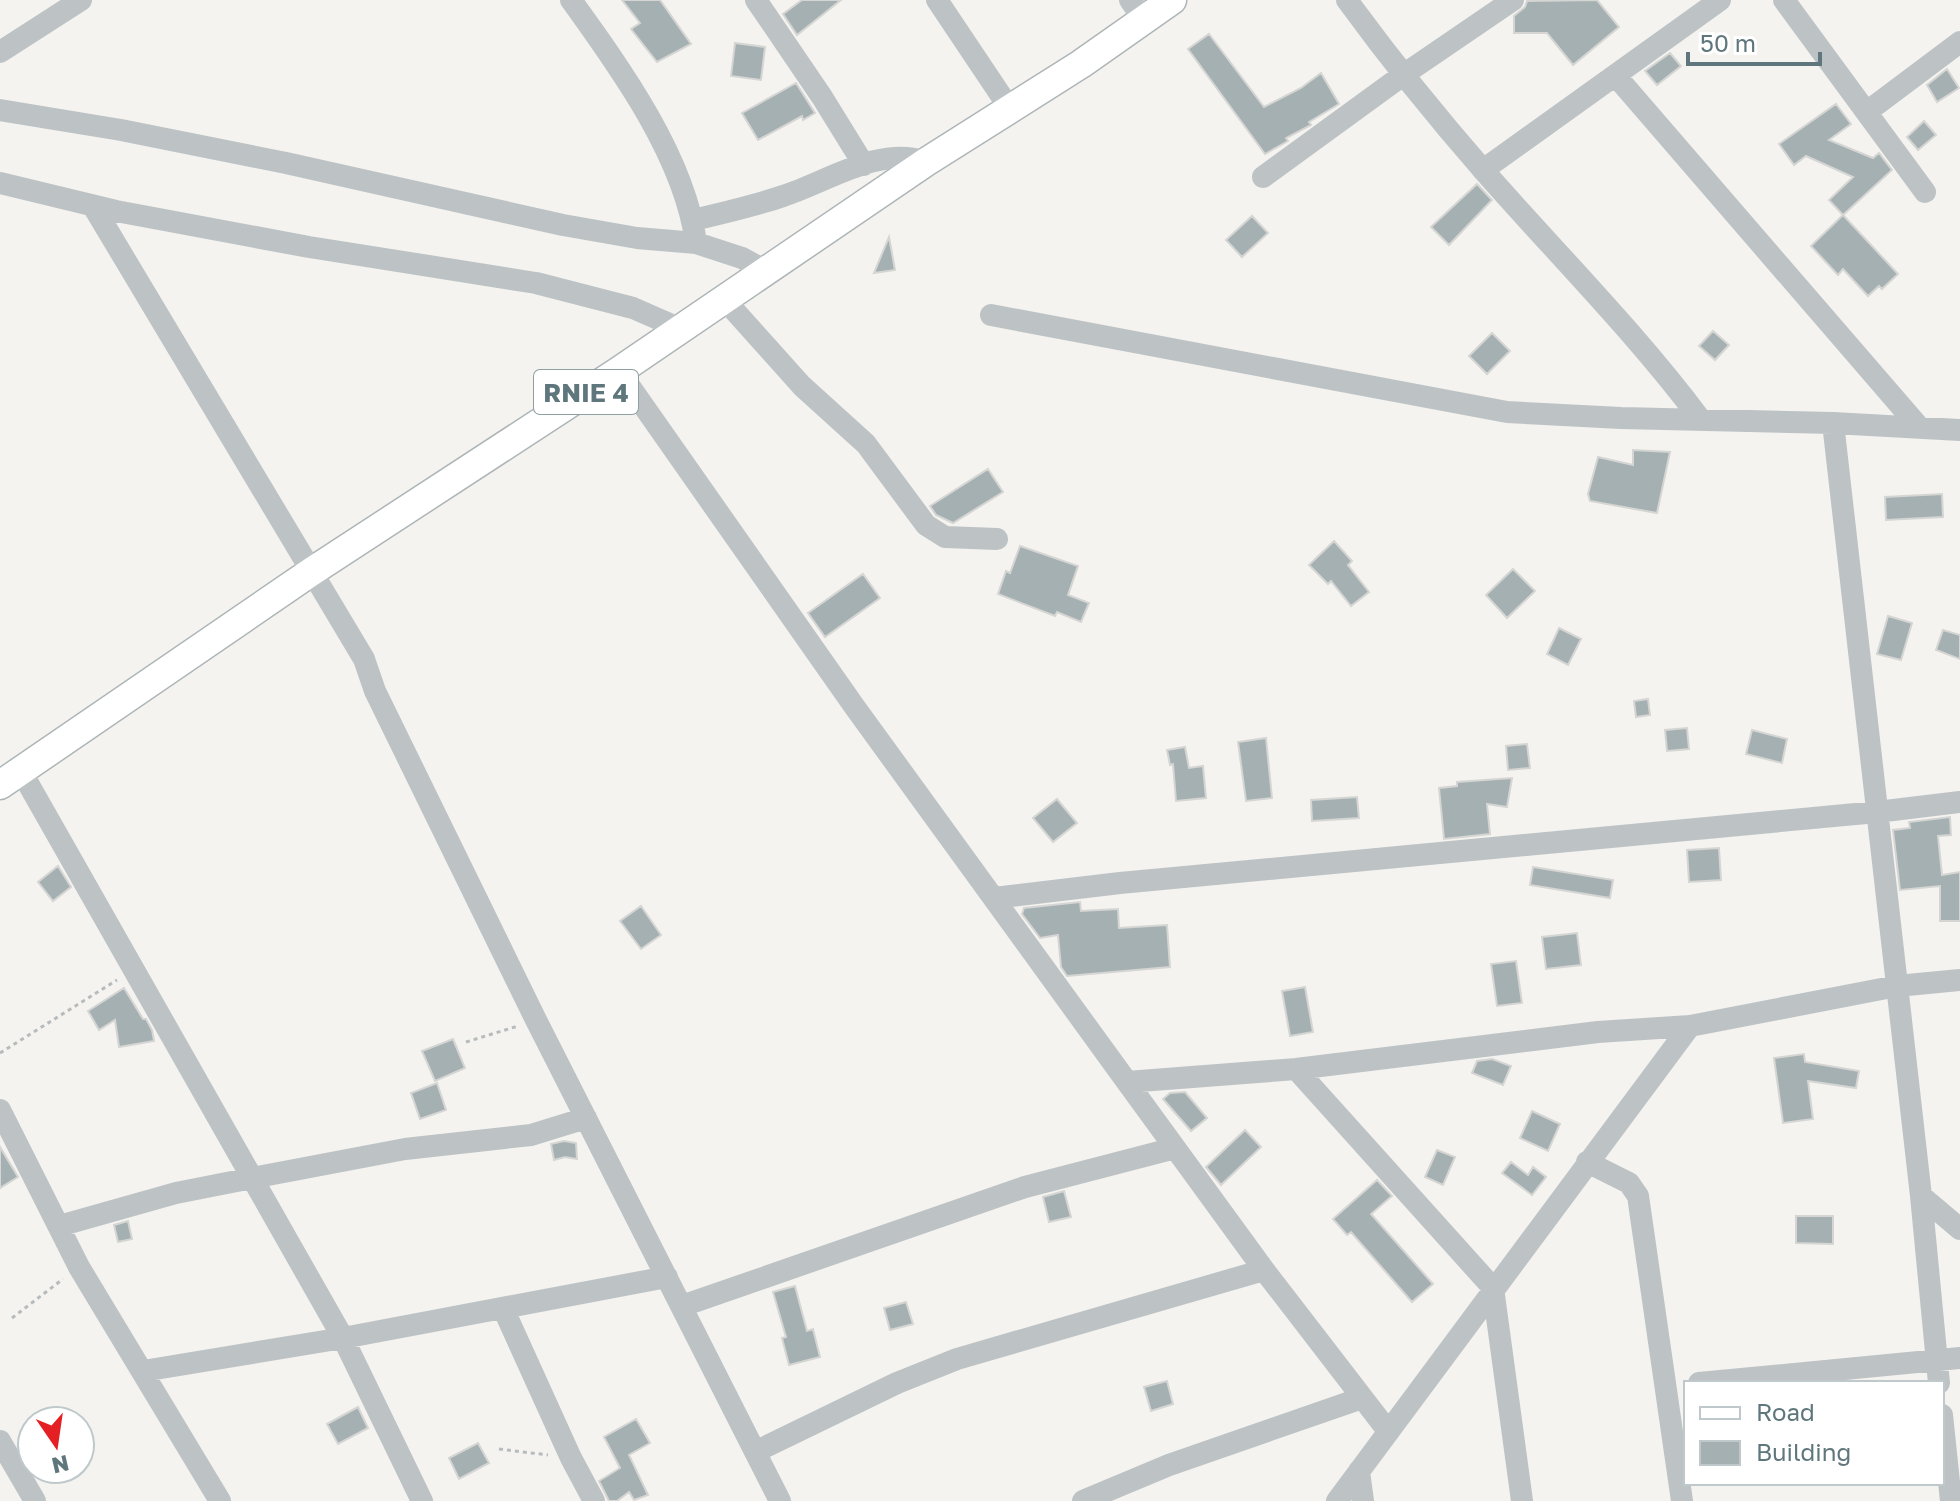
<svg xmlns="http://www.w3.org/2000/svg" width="1960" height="1501" viewBox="0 0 1960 1501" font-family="'Golos Text',sans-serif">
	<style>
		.building { fill: #a4b0b2; stroke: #d5d5d3; stroke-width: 2 }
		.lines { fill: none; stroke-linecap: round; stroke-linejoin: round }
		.major-casing { stroke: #aeb5b7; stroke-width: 31 }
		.path { stroke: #b7bbbc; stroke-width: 3; stroke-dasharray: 4 4; stroke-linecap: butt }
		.minor { stroke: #bdc3c5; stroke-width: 22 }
		.major { stroke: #fff; stroke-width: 28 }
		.labels { text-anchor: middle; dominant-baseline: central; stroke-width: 8; stroke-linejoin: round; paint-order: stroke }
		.shield { fill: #fff; stroke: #8fa0a3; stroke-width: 2 }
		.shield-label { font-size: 26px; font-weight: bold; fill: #5f777c }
	</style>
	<rect width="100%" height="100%" fill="#f4f3f0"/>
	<!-- building -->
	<path class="building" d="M622,0H660L691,44L657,62L631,29L640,23Z
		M802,0H841L797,35L783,14Z
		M1597,0L1619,27L1573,65L1547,33H1514V16L1525,7L1527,1Z
		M1209,34L1264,107L1301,88L1321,73L1339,104L1309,122L1311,125L1286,138L1288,141L1265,154L1188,49Z
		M735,43L765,47L761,80L731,76Z
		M1670,53L1681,66L1657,85L1645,71Z
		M1947,69L1959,88L1937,102L1927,85Z
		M796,83L815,113L803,120L802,116L758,140L742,113Z
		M1836,104L1851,124L1829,140L1873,158L1879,153L1892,170L1843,215L1829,200L1853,177L1806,156L1794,165L1779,144Z
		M1924,121L1936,135L1918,150L1907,137Z
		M1477,184L1492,200L1449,245L1431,227Z
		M1843,215L1898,274L1882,289L1879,286L1868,296L1843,269L1838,275L1811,246Z
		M1252,216L1268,233L1242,257L1226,240Z
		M889,237L895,270L874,273Z
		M1713,331L1729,345L1715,360L1699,346Z
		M1492,333L1510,351L1487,374L1469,356Z
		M1633,450L1670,452L1657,513L1590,501L1588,494L1598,457L1633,465Z
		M988,469L1003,492L953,523L936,515L930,506Z
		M1942,494L1943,517L1886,520L1885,497Z
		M1334,541L1352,561L1348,565L1369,592L1351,606L1331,581L1328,584L1309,565Z
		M1020,546L1078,566L1068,595L1089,603L1081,622L1057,612L1055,616L998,594L1006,571L1010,573Z
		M1513,569L1535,591L1507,618L1486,595Z
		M863,574L880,598L825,637L808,613Z
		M1888,616L1912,623L1901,660L1877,654Z
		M1559,628L1581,639L1568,665L1547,654Z
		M1943,630L1960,635V659L1936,650Z
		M1648,699L1650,715L1636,717L1634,701Z
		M1687,728L1689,749L1667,751L1665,730Z
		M1752,730L1787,739L1782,763L1746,754Z
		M1266,738L1272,798L1246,801L1238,742Z
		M1527,744L1530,768L1508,770L1506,746Z
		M1185,747L1189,768L1203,766L1206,798L1176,801L1173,764L1170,765L1167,750Z
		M1512,778L1507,807L1487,804L1490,834L1444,839L1439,788L1457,786V782Z
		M1357,797L1359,818L1312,821L1311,800Z
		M1057,799L1077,823L1053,842L1033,818Z
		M1950,817L1951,835L1938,836L1942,875L1960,872V921H1940V886L1900,890L1893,830L1910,828L1909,822Z
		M1719,848L1721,880L1689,882L1687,850Z
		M58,866L71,887L53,901L38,882Z
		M1533,867L1613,880L1610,898L1530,885Z
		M1080,902L1081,911L1118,909L1119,928L1167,925L1170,967L1067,976L1061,967L1058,935L1040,938L1022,914L1024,908Z
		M641,906L661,935L641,949L620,921Z
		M1577,933L1581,965L1546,969L1542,937Z
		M1516,961L1522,1003L1497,1006L1491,964Z
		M1305,987L1313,1032L1290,1036L1282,991Z
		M124,988L143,1019H146L152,1030L154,1041L119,1047L115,1020L99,1030L88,1011Z
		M453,1039L465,1068L435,1081L422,1051Z
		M1804,1054L1805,1062L1859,1071L1856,1088L1808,1081L1813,1119L1783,1123L1774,1058Z
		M1492,1059L1511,1066L1503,1085L1472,1073L1477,1061Z
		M437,1083L446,1110L420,1119L411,1093Z
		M1185,1092L1207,1118L1191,1131L1163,1099L1170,1093Z
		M1532,1111L1560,1124L1548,1151L1520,1138Z
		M1245,1130L1261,1147L1221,1185L1206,1167Z
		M564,1141L576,1143L577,1159L565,1157L554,1160L551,1144Z
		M0,1147L18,1177L0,1188Z
		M1437,1150L1455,1157L1443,1185L1425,1177Z
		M1511,1162L1528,1175L1533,1167L1546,1177L1532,1195L1502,1173Z
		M1377,1180L1392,1196L1371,1214L1433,1284L1412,1302L1351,1232L1347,1235L1333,1219Z
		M1064,1191L1071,1217L1049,1222L1043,1197Z
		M1796,1216H1833V1244L1796,1243Z
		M128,1221L132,1239L118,1242L114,1225Z
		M795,1286L807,1331L813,1329L820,1357L789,1365L782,1338L786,1337L773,1292Z
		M906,1302L913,1324L890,1330L884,1308Z
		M1167,1381L1173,1404L1151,1411L1144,1387Z
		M358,1407L368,1428L338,1444L327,1424Z
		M636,1419L650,1443L629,1455L648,1495L634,1500L629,1492L617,1501H609L599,1481L620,1468L604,1437Z
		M478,1443L489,1463L459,1479L449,1458Z"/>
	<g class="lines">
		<defs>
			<path id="major" d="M0,785L311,572L619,371L926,162L1081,64L1172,0"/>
		</defs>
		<!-- major casing -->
		<use href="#major" class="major-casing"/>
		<!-- path -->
		<path class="path" d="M466,1042L518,1026
			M0,1053L117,980
			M12,1318L63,1279
			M499,1449L548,1455"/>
		<!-- minor -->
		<path class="minor" d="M571,0C621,69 685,158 696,243
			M756,0L822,97L864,165
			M937,0L1010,109
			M1130,0L1144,20
			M1347,0C1390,59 1436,116 1484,171C1557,254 1635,332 1701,420
			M1784,0L1925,192
			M0,52L81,0
			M1615,75L1919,427
			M0,110L121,130L286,163L563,225L637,238L696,243L742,258L768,272
			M1868,111L1960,42
			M1483,170L1720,0
			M1263,177L1403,75L1513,0
			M0,183L116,211L309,247L536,283L633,308L681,329
			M93,206L364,659L375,691L536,1020L780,1501
			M693,220C723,213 754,206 783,196C827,182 880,145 926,162
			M724,299L802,386L866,444L926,525L945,537L997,539
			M991,315L1507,412L1621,418L1833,423
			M619,371L854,706L1127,1082L1296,1069L1598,1032L1690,1026L1897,986L1960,980
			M21,771L343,1338L422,1501
			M994,898L1120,883L1877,812L1960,802
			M1296,1069L1493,1288L1522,1501
			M1127,1082L1264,1270L1388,1431
			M0,1110L79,1267L220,1501
			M1587,1162L1629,1183L1638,1196L1682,1501
			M1921,1196L1960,1229
			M59,1226L176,1193L252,1178L405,1149L531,1135L586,1118
			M682,1306L1025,1187L1175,1148
			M503,1308L571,1458L594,1501
			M143,1371L343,1338L667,1277
			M1699,1383L1960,1358
			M1939,1383L1921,1196L1833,423L1960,430
			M1942,1415L1951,1501
			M0,1441L35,1501
			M755,1452L897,1383L957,1359L1264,1270
			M1359,1471L1363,1501
			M1083,1501L1169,1465L1362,1398
			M1337,1501L1690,1026"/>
		<!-- major -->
		<use href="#major" class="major"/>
	</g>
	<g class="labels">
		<!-- shield labels -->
		<rect class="shield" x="534" y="370" width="104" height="44" rx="6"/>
		<g class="shield-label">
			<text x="586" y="392">RNIE 4</text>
		</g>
	</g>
	<!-- legend -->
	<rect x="1684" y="1381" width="260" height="104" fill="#ffffff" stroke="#bfc9cb" stroke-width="2"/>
	<rect x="1700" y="1407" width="40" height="12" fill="#ffffff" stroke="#bfc9cb" stroke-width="2"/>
	<text x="1756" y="1421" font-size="24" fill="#5f777c">Road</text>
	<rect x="1700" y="1441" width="40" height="24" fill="#a4b0b2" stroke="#bfc9cb" stroke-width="2"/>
	<text x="1756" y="1461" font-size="24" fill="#5f777c">Building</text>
	<!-- north arrow -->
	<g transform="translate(56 1445) rotate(167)"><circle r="38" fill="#ffffff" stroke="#bfc9cb" stroke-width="2"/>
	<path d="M0-6L14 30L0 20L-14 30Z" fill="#e42024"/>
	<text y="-12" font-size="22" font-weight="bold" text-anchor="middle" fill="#5f777c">N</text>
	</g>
	<!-- scale -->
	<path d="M1688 52v12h132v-12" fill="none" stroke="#5f777c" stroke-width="4"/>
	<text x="1700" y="52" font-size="24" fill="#5f777c" stroke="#ffffff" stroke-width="6" paint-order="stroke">50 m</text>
</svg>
